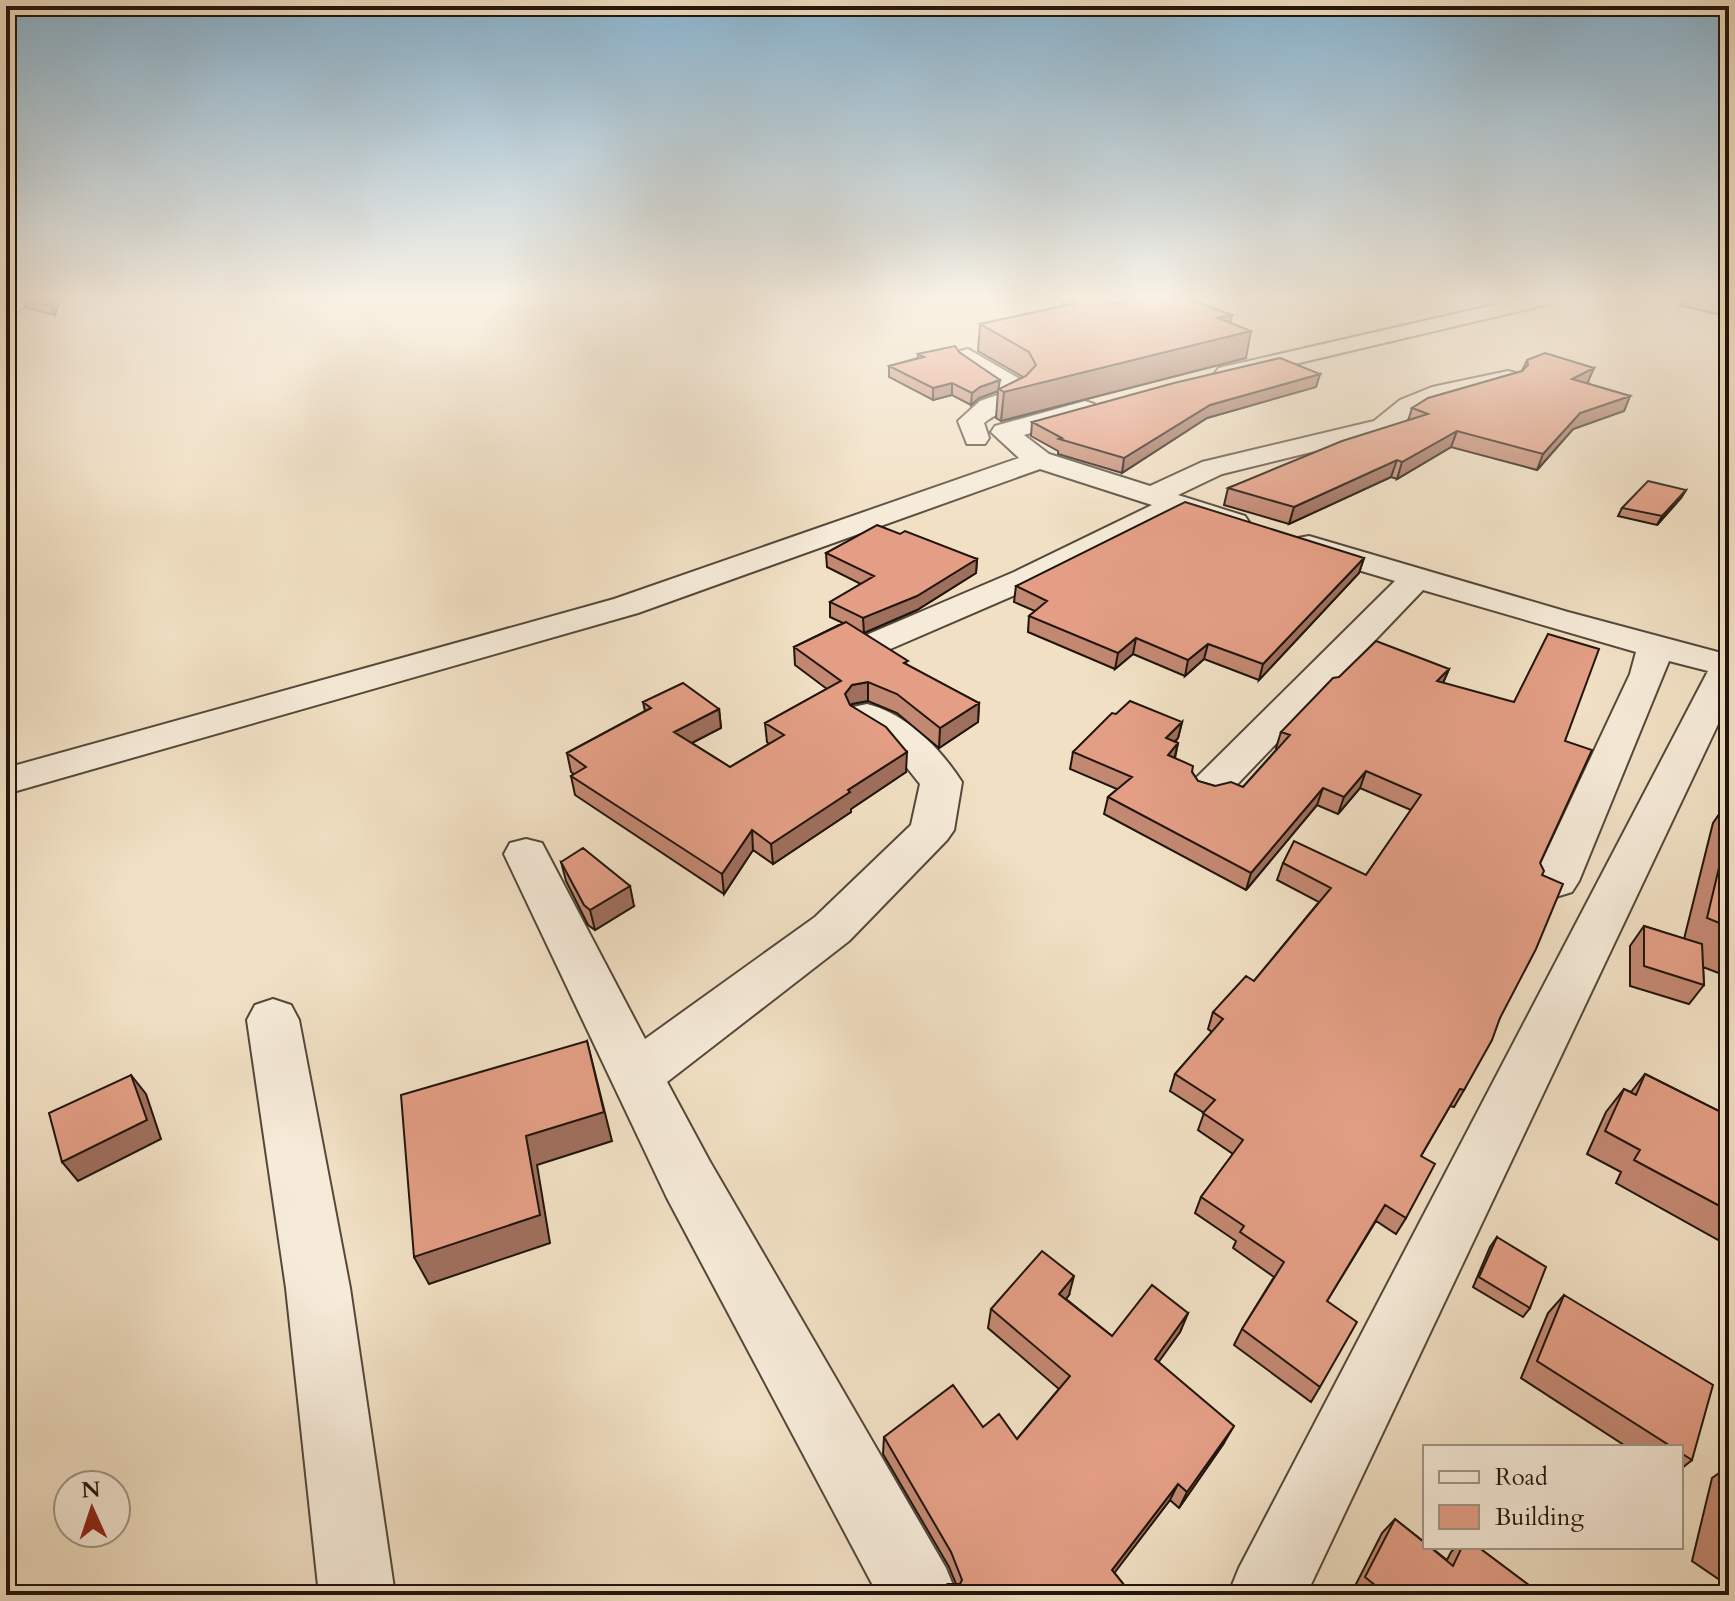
<svg xmlns="http://www.w3.org/2000/svg" width="1735" height="1601" viewBox="0 0 1735 1601" font-family="Cardo,serif">
	<style>
		.lines { fill: none; stroke-linecap: round; stroke-linejoin: round }
		.minor-casing { stroke: #54483a; stroke-width: 4 }
		.minor { fill: #f6ebd9; fill-rule: evenodd }
		.wall { fill: #c38872; stroke: #20150c; stroke-width: 2 }
		.shaded-wall { fill: #9f6f5d; stroke: #20150c; stroke-width: 2 }
		.building { fill: #e39e85; stroke: #20150c; stroke-width: 2 }
	</style>
	<rect width="100%" height="100%" fill="#f1e0c4"/>
	<filter id="stains"><feTurbulence type="fractalNoise" baseFrequency=".0025" numOctaves="4"/><feColorMatrix values="0 0 0 0 .2 0 0 0 0 .09 0 0 0 0 .02 0 0 0 .5 -.17"/></filter>
	<radialGradient id="worn" r=".72"><stop offset=".6" stop-color="#630" stop-opacity="0"/><stop offset="1" stop-color="#630" stop-opacity=".3"/></radialGradient>
	<g class="lines">
		<defs>
			<path id="minor" d="M12,298H35L13,315L6,317V302Z
				M1524,298H1559L1549,304L1227,380L1219,378L1215,373L1219,368L1227,366Z
				M968,349L1025,382L1031,395C1023,405 998,411 984,423L989,438L985,444H967L958,421L980,401L1006,392L960,361L957,356L960,351Z
				M1508,371L1516,373L1520,378L1516,383C1470,394 1427,397 1392,432L1222,474L1178,495L1245,516L1249,522L1245,528L1234,531L1180,514L1036,586L888,650L876,654L864,650L858,643L864,636L1014,572L1152,505L1040,469L638,613L6,794V768L614,599L1019,458L991,432L995,426L1085,401L1094,404L1098,409L1094,414L1024,435L1049,454L1150,486L1202,462L1374,421L1400,400L1432,387Z
				M1309,536L1568,612L1729,655V701L1306,1595H1228L1239,1568L1708,671L1669,661L1579,881L1572,892L1556,897L1540,892L1533,881L1630,674L1636,652L1423,590L1226,796L1211,800L1196,796L1190,787L1196,778L1395,581L1298,552L1294,545L1298,538Z
				M867,704C907,714 940,748 962,782L954,830L947,840L849,941L667,1082L709,1160L946,1568L957,1595H878L667,1198L504,854L510,843L526,839L542,843L645,1039L815,917L911,825L920,784L888,744L853,723L848,715L853,707Z
				M273,999L291,1005L299,1020L350,1288L395,1595H319L286,1288L247,1020L255,1005Z"/>
		</defs>
		<!-- minor casing -->
		<use href="#minor" class="minor-casing"/>
		<!-- minor -->
		<use href="#minor" class="minor"/>
	</g>
	<!-- wall -->
	<path class="wall" d="M25,298H57L59,302L55,315L26,308L22,300Z
		M1063,298H1101L1114,303L1230,323L1246,358L1001,421L996,418L998,391L979,398L971,405L952,395L933,400L889,377V366L918,358V354L959,352L1000,389L1023,377L978,351L980,324L1062,306Z
		M1682,298H1729V317L1679,305Z
		M1527,360L1588,382L1586,383L1630,396L1624,411L1573,429L1537,470L1451,447L1397,479L1391,477L1289,524L1224,505L1228,488L1408,421L1412,408L1522,371Z
		M1320,374L1316,387L1207,418L1122,473L1058,454V451L1031,436L1032,422Z
		M1686,490L1681,498L1657,525L1618,516L1622,508Z
		M900,534L977,559L976,573L917,610L864,633L908,666L979,703L978,722L939,748L897,713L868,701L852,704L851,706L906,772L851,809V812L773,864L753,850L724,894L575,795L571,776L574,774L571,772L567,753L645,711L643,702L719,709L721,728L692,743L730,767L769,744L767,742L765,723L827,689L795,665L794,647L843,623L830,617V602L861,584L827,567L826,553Z
		M1364,558L1359,573L1259,680L1204,659L1185,676L1133,654L1115,669L1028,632L1029,616L1035,611L1014,602L1016,586Z
		M1449,669L1443,683L1565,741L1540,863L1500,1018L1464,1090L1454,1107L1450,1106L1421,1156L1406,1218L1396,1234L1376,1221L1327,1301L1320,1387L1311,1402L1234,1345L1242,1329L1274,1277L1233,1248L1236,1241L1195,1213L1201,1197L1233,1154L1198,1130L1204,1113L1170,1091L1175,1074L1212,1032L1208,1029L1213,1012L1254,981L1319,902L1277,880L1283,863L1366,875L1411,810L1360,788L1338,814L1317,805L1246,890L1104,814L1108,797L1117,789L1070,769L1073,752L1116,714L1182,722L1178,738L1175,742L1178,743L1175,758L1192,772L1198,781L1215,786L1243,787L1277,749L1276,748L1281,732Z
		M1729,800V977L1703,967L1704,985L1689,1004L1630,986V946L1644,926L1684,939L1713,823Z
		M561,862L634,906L595,930L588,925L566,881Z
		M1645,1074L1729,1116V1246L1616,1183L1621,1172L1587,1154L1606,1112L1624,1089L1631,1092Z
		M1497,1237L1530,1308L1523,1317L1473,1287L1490,1247Z
		M1069,1295L1066,1299L1112,1336L1188,1313L1180,1332L1158,1362L1224,1443L1179,1508L1170,1500L1114,1572L1132,1595H947L948,1584H956L949,1567L883,1454L884,1437L983,1427L1017,1439L1059,1389L988,1328L991,1309Z
		M1564,1295L1692,1460L1681,1469V1447H1627L1521,1378L1548,1313Z
		M1729,1466V1595H1724L1727,1585L1692,1561L1712,1478Z
		M1395,1519L1447,1560L1451,1552L1456,1547H1478L1542,1595H1359L1353,1590L1382,1533Z"/>
	<!-- shaded-wall -->
	<path class="shaded-wall" d="M54,298H57L59,302L55,315L51,306Z
		M1232,315L1228,337L1251,331L1246,358L1001,421L1004,392L1218,318Z
		M1594,368L1588,382L1566,394L1572,379Z
		M1320,374L1316,387L1207,418L1122,473L1124,458L1210,405Z
		M1000,380L998,391L979,398L971,405L972,393L980,387Z
		M952,383V395L933,400V388Z
		M1630,396L1624,411L1573,429L1537,470L1543,454L1580,413Z
		M1457,431L1451,447L1397,479L1402,462Z
		M1397,460L1391,477L1289,524L1294,507Z
		M1686,490L1681,498L1657,525L1662,516Z
		M1364,558L1359,573L1259,680L1263,664Z
		M977,559L976,573L917,610L864,633L863,618Z
		M1136,638L1133,654L1115,669L1118,653Z
		M1208,644L1204,659L1185,676L1188,660Z
		M1449,669L1442,685L1437,681Z
		M868,682V701L852,704L845,713V694L852,685Z
		M979,703L978,722L939,748L940,728Z
		M719,709L721,728L676,751L674,732Z
		M1182,722L1178,738L1162,755L1166,738Z
		M1178,743L1174,760L1168,755Z
		M907,752L906,772L851,809V812L773,864L771,844L848,790Z
		M1366,771L1360,788L1338,814L1344,797Z
		M1323,788L1317,805L1246,890L1251,873Z
		M752,830L753,850L724,894L722,874Z
		M630,886L634,906L595,930L590,910Z
		M587,1041L612,1141L537,1165L550,1243L429,1284L414,1257Z
		M131,1075L146,1094L161,1139L78,1181L62,1162Z
		M1074,1276L1069,1295L1055,1313L1059,1294Z
		M1188,1313L1180,1332L1148,1377L1155,1359Z
		M1234,1426L1224,1443L1179,1508L1187,1492Z
		M1178,1484L1170,1500L1106,1584L1112,1570Z"/>
	<!-- building -->
	<path class="building" d="M25,298H54L51,306L22,300Z
		M1072,298H1101L1114,303L1137,298H1187L1232,315L1218,318L1251,331L1004,392L999,389L1026,376L1036,365L1029,352L980,324L1074,304Z
		M1705,298H1729V303Z
		M955,346L959,352L1000,380L980,387L972,393L952,383L933,388L889,366L924,357L918,354Z
		M1545,353L1594,368L1572,379L1630,396L1580,413L1543,454L1457,431L1402,462L1397,460L1294,507L1228,488L1342,441L1428,414L1412,408L1428,398L1522,371L1528,365L1527,360Z
		M1280,358L1320,374L1210,405L1124,458L1059,439L1062,438L1032,422L1174,383Z
		M1648,481L1686,490L1662,516L1622,508Z
		M1185,502L1364,558L1263,664L1208,644L1188,660L1136,638L1118,653L1029,616L1047,601L1016,586Z
		M877,525L900,534L905,531L977,559L917,596L863,618L830,602L874,576L826,553Z
		M846,622L908,661L904,663L979,703L940,728L897,694L868,682L852,685L845,694L850,705L886,727L907,752L848,790L850,792L771,844L752,830L722,874L571,776L586,767L567,753L651,708L643,702L683,683L719,709L674,732L730,767L784,735L765,723L841,681L794,647Z
		M1548,634L1599,649L1565,741L1592,750L1540,863L1544,871L1542,875L1563,884L1536,949L1500,1018L1492,1040L1464,1090L1460,1089L1421,1156L1435,1164L1406,1218L1385,1205L1327,1301L1357,1322L1320,1387L1242,1329L1284,1262L1240,1232L1244,1226L1201,1197L1243,1140L1203,1113L1215,1100L1175,1074L1223,1019L1213,1012L1246,976L1254,981L1331,888L1283,863L1294,841L1366,875L1421,795L1366,771L1344,797L1323,788L1251,873L1108,797L1132,777L1073,752L1112,713L1116,714L1130,701L1182,722L1166,738L1178,743L1168,755L1193,766L1192,772L1198,781L1215,786L1231,782L1243,787L1290,735L1281,732L1333,678L1339,677L1376,641L1449,669L1437,681L1514,702Z
		M1729,826V927L1707,918Z
		M583,848L630,886L590,910L584,905L561,862Z
		M1644,926L1702,944L1704,985L1644,966Z
		M587,1041L604,1112L526,1136L540,1215L414,1257L401,1095Z
		M1645,1074L1729,1116V1211L1634,1160L1640,1150L1605,1131L1624,1089L1636,1095Z
		M131,1075L147,1120L62,1162L49,1113Z
		M1497,1237L1546,1267L1530,1308L1479,1277Z
		M1042,1251L1074,1276L1059,1294L1112,1336L1152,1285L1188,1313L1155,1359L1234,1426L1187,1492L1178,1484L1112,1570L1132,1595H955L948,1584H960L962,1580L951,1552L884,1437L953,1385L983,1427L999,1414L1017,1439L1070,1376L991,1309Z
		M1564,1295L1713,1385L1692,1460L1681,1453V1447H1672L1537,1361Z
		M1729,1507V1549L1721,1543Z
		M1395,1519L1425,1543V1547H1430L1453,1566L1462,1547H1478L1542,1595H1387L1365,1577Z"/>
	<!-- sky -->
	<linearGradient id="sky" x2="0" y2="1"><stop stop-color="#89b7d5"/><stop offset="0.57" stop-color="#f9f1e4"/><stop offset="1" stop-color="#f9f1e4" stop-opacity="0"/></linearGradient>
	<rect width="1735" height="522" fill="url(#sky)"/>
	<!-- margin -->
	<rect width="1735" height="1601" fill="none" stroke="#f1e0c4" stroke-width="32"/>
	<rect x="8" y="8" width="1719" height="1585" fill="none" stroke="#20150c" stroke-width="4"/>
	<rect x="16" y="16" width="1703" height="1569" fill="none" stroke="#20150c" stroke-width="2"/>
	<!-- legend -->
	<rect x="1423" y="1445" width="260" height="104" fill="#f6ebd9" stroke="#a09587" stroke-width="2"/>
	<rect x="1439" y="1471" width="40" height="12" fill="#f6ebd9" stroke="#a09587" stroke-width="2"/>
	<text x="1495" y="1485" font-size="24" fill="#20150c">Road</text>
	<rect x="1439" y="1505" width="40" height="24" fill="#e39e85" stroke="#a09587" stroke-width="2"/>
	<text x="1495" y="1525" font-size="24" fill="#20150c">Building</text>
	<!-- north arrow -->
	<g transform="translate(92 1509) rotate(357)"><circle r="38" fill="#f6ebd9" stroke="#a09587" stroke-width="2"/>
	<path d="M0-6L14 30L0 20L-14 30Z" fill="#8f2418"/>
	<text y="-12" font-size="22" font-weight="bold" text-anchor="middle" fill="#20150c">N</text>
	</g>
	<rect width="100%" height="100%" filter="url(#stains)"/>
	<rect width="100%" height="100%" fill="url(#worn)"/>
</svg>
